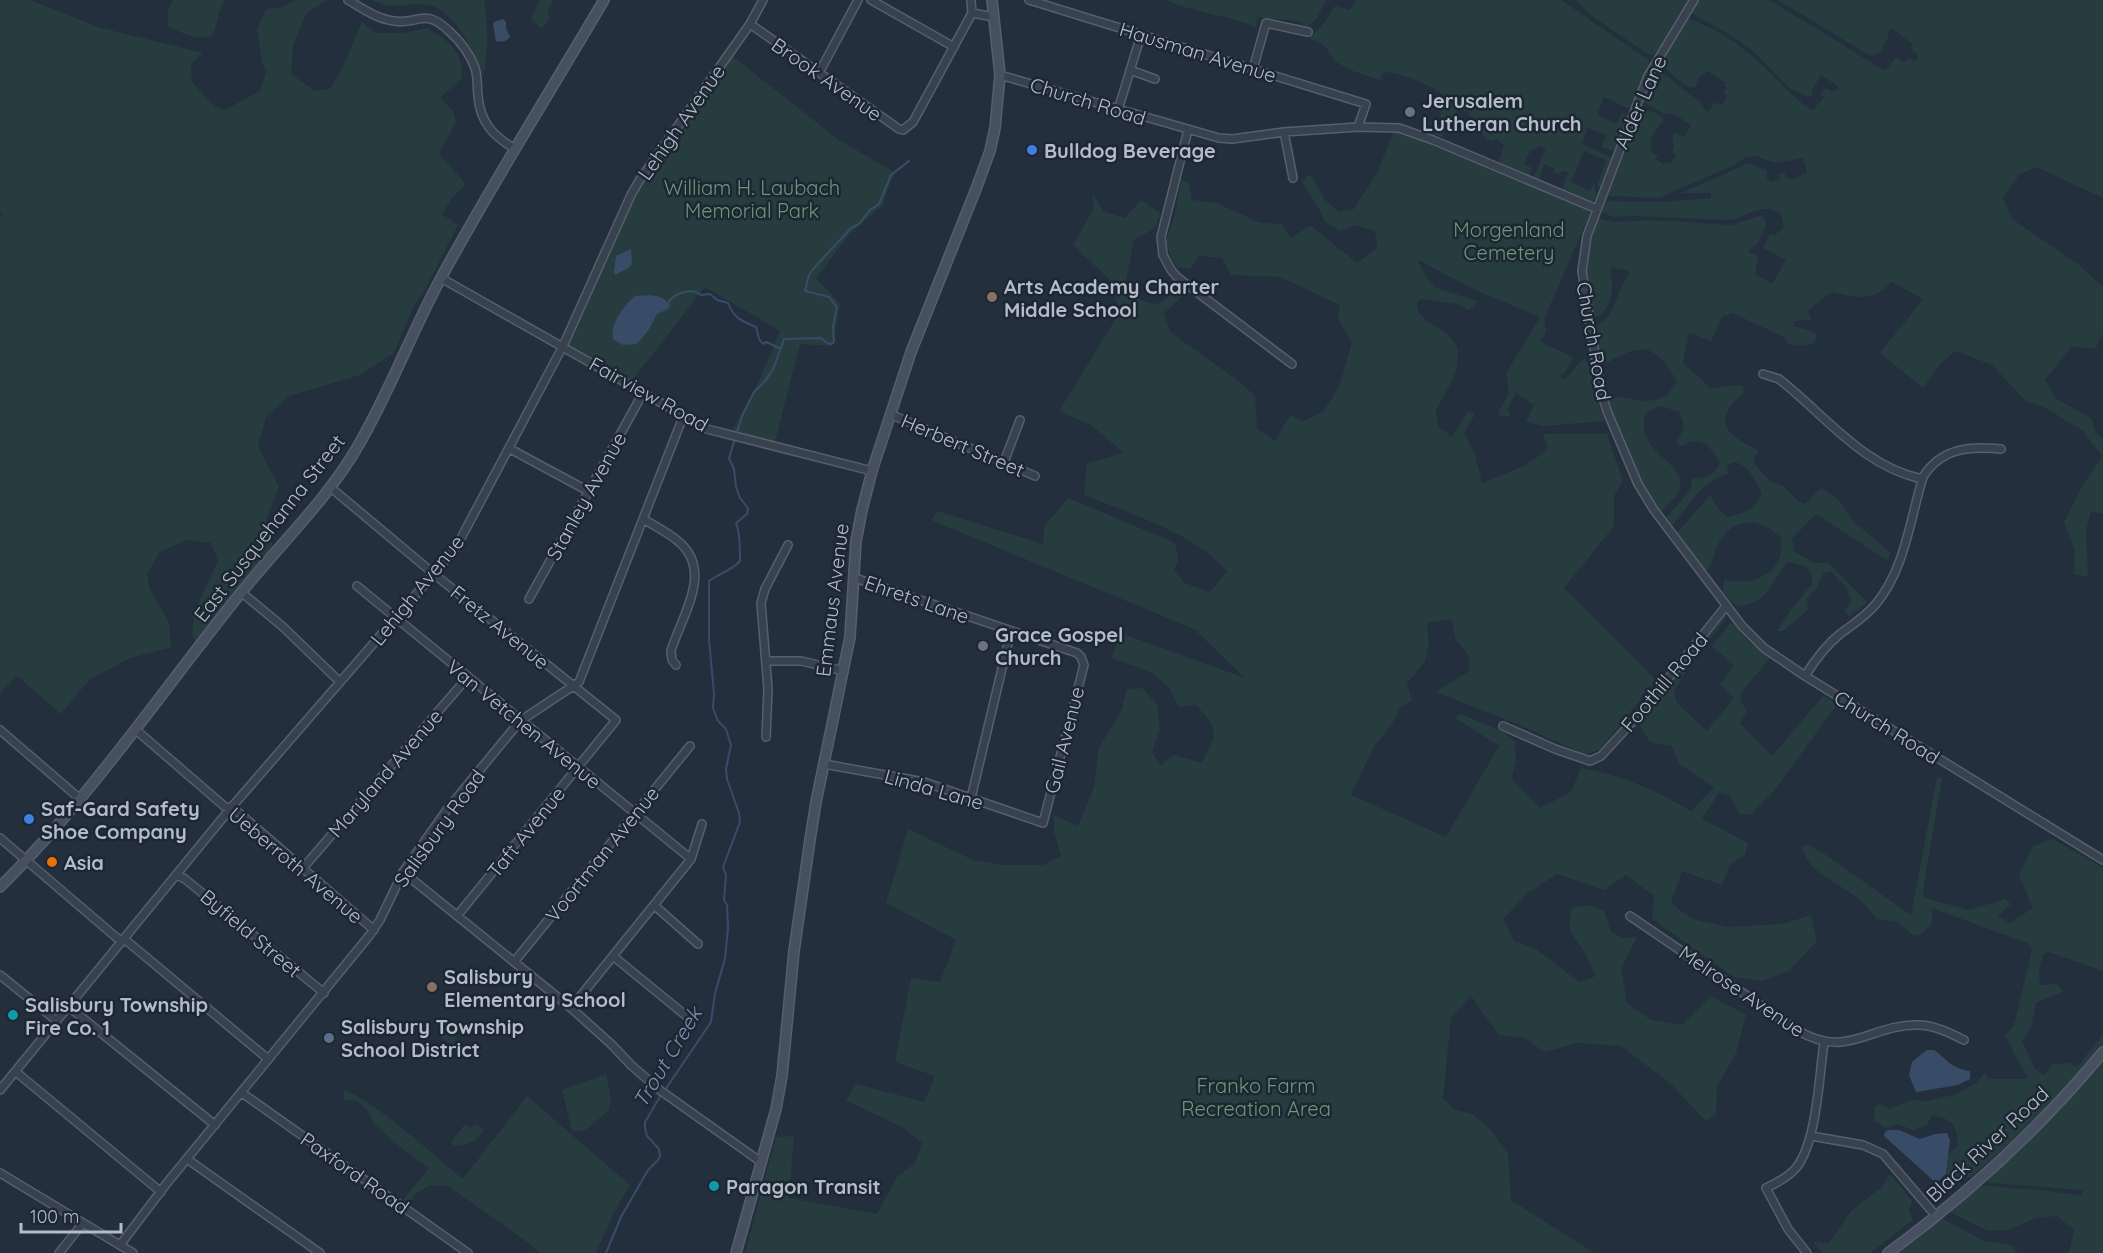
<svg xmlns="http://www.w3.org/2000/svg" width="2103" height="1253" viewBox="0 0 2103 1253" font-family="Quicksand,sans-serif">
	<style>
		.green { fill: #263c3f }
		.water { fill: #394c67 }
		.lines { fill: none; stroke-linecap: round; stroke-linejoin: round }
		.stream { stroke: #394c67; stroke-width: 2 }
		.street-casing { stroke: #565f6c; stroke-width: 10 }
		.secondary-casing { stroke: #565f6c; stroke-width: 12 }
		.street { stroke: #38414e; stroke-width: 7 }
		.secondary { stroke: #465061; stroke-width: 9 }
		.worship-dot { fill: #6b7280; stroke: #1d2633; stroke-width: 2 }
		.shop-dot { fill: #3f7fe0; stroke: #1d2633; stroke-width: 2 }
		.education-dot { fill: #8d6e63; stroke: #1d2633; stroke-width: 2 }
		.food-dot { fill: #e8710a; stroke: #1d2633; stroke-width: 2 }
		.culture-dot { fill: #0f9aa8; stroke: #1d2633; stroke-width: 2 }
		.service-dot { fill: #5c6f8a; stroke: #1d2633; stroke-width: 2 }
		.labels { text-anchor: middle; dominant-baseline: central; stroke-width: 5; stroke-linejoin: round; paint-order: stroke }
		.street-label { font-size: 20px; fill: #b4bcc9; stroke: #1d2633 }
		.poi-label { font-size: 20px; font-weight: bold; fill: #b4bcc9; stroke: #1d2633; text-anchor: start }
		.park-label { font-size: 20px; fill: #6b9a76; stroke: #1d2633 }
		.water-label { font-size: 21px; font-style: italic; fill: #7c92b1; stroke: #1d2633 }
	</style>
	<rect width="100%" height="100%" fill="#242f3e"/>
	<!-- green -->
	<path class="green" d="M2,0H30L98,27L203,53L191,64L192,82L215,107L225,110L260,91L266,73L262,62L257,29L266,9L282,7L295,0H326L306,14L293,45L291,74L315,91L331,88L346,60L362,22L375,33H403L427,28C448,40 464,52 462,78L440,98L453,111L456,122L439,154L466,184L453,197L442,214L458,225L425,290L414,306L394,353L360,375L289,396L266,417L258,446L279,487L266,520L274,553L197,648L192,632L196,608L218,561L211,543L186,540L159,553L147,574L150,589L169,623L171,647L128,659L89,680L61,714L17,676L0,693V217L4,214L0,212V1Z
		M173,0H226L221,7L213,35C196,41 184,34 168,26V9Z
		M372,0H484C488,25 489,51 483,76C475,52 452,4 422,4C403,4 390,10 372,0Z
		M540,0H553L547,12L550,19L541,29L531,18Z
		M1166,0H1326L1317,18L1307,27L1298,21L1257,17L1256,27C1227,15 1194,13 1166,0Z
		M1356,0H1561L1647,59L1650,64L1632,107L1627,108L1604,97L1597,115L1616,123L1622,113L1626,115L1614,151L1602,147L1606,135L1587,128L1582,144L1612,158L1599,189L1598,183L1606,160L1584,151L1571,182L1590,191L1594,183L1597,197L1592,202L1562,190L1568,172L1563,171L1557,174L1554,172V168L1544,164L1539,181L1533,179L1546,148L1540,146C1530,151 1527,154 1524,164L1532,168L1529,176L1498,164L1504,145L1496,139L1492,141L1486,139L1466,111H1457L1442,137L1432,133L1441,114L1442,94C1427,83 1404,74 1384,72L1380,80L1350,70L1335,61L1324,45L1309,38L1321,27L1335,6L1349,10Z
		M1576,0H1690L1659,50L1653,55H1649L1592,16Z
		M1699,0H1770L1885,71L1896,57L1905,63L1909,58L1915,61L1918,58V54L1911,51L1912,44L1893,29L1889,31L1888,39L1881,49L1884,51L1872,55L1865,53L1778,0H2103V198L2036,167L2019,175L2003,197L2012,219L2079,265L2103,287V333L2095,349L2072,346L2045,380L2055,398L2091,418L2096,433L2103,438V514L2091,511L2086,530L2088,577L2074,574L2075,551L2064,522L2080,490L2102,456L2083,431L2046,408L2026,401L1992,365L1956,351L1942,362L1923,388L1880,353L1923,299L1892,282C1872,302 1858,298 1832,292L1808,310L1811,320L1793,321L1794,326L1817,333L1815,343L1801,346L1787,344L1786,338L1732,313L1722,317L1711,341L1689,333L1683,363L1711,388L1742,385L1745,392C1710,420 1725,434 1758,450L1753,462L1769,480L1783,486L1799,502L1805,504L1821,488L1838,499L1853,521L1890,552L1888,561L1816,514L1792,539L1795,552L1815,563H1828L1867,602L1849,617L1845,611L1851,601L1846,587L1830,571L1823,574L1817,588L1807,598L1808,610L1783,631H1777L1789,612L1812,584V573L1802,565L1788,562C1776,573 1771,594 1756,601C1750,604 1743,605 1737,607L1723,592L1724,579C1743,586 1771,579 1779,559C1781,554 1781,545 1782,539C1760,516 1733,515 1717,546C1713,556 1713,564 1706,572L1677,533L1710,495L1718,509L1727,517C1746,512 1753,513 1762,493C1755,480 1748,464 1733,462L1727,466L1728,474C1703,480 1687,507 1672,526L1666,518L1691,489L1692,479C1705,478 1714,475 1720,463C1709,444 1701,435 1680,447L1677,442L1684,427L1680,412L1660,406L1650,411L1644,417C1644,423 1643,431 1646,436C1659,466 1708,473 1660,512L1645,488L1607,399C1613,398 1620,397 1626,398C1649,402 1664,405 1677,381C1653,341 1641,343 1603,365L1595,336V326C1611,320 1615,302 1621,288C1623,283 1627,277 1630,271L1611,267C1610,273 1612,276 1612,282C1613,297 1608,314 1592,318C1588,291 1577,241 1598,218L1615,222L1653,220L1731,225L1759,216L1764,217L1766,226L1756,246L1752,247L1749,252L1758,256L1755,274L1772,284L1786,260L1763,248L1770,234L1775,235L1784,227L1781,214C1777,212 1771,209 1766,209C1754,208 1742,218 1730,220L1634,216L1614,217L1601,212L1606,201L1660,202L1711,198V193H1681L1749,163L1767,170V179L1772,182L1780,180L1779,173H1785V178L1794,179L1807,173L1803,158L1776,163L1755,156L1746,157L1734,165L1659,198L1605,196L1639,110C1647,109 1659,113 1664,120L1650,139L1652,144L1650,150L1658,156L1655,159L1664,165L1666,162L1671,164L1676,156L1672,152L1674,147L1672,139L1675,133L1684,137L1691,125L1674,114H1664L1643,102V99L1658,69L1700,102L1702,107L1708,112L1714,103L1723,104L1727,96L1724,93L1727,88L1724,85L1726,83L1708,71L1699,77L1696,87L1691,88C1679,81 1668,74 1662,61L1688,18C1714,28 1739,43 1760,63C1778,80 1791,96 1812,111L1824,97L1820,94L1826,88L1834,92L1839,87L1821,75L1811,92L1813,94L1809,97L1790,89L1754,52L1737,39L1691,13Z
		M732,56L839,140L896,173L892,178L883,205L849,235L816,278L840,304L833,346L800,344L775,442L731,433L759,381L780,331L705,287L631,382L566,344L643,179Z
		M1394,131H1398L1591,211L1544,319L1546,331L1541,342L1571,356L1573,359L1565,373L1560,374L1563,380C1572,375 1575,365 1584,359L1590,366L1595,396L1605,421L1543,426L1526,422L1534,405L1516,393L1507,410L1511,415L1506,417L1500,416L1498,413C1508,394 1511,397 1506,373L1540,317L1480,292L1418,260L1424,274L1436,288L1477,301L1475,306L1468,310L1458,304L1423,299L1418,300C1409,323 1458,328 1458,353C1458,376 1446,391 1436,410L1438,426L1452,437L1468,411L1475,414L1464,433L1475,454L1482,483C1505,473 1532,466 1548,447L1543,434H1607L1623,481L1614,496V526L1564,588L1656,680L1600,749L1586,755L1520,725L1436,692L1469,671V656L1456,640L1451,619L1427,623L1429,642L1425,661L1407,684L1412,700L1400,708L1393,722L1373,748L1351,795L1446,837L1499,746L1454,717L1461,714L1501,731L1515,741L1516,762L1511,779L1540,808L1571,792L1581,768C1624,776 1653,789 1691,811L1714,787L1678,763L1672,746L1650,742L1637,722L1725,614L1727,617L1690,665L1674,691L1677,703L1707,731L1734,698L1720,685L1734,665L1712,646L1731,622L1749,642L1770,658L1742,691L1740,700L1747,711L1740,723L1772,756L1823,696L1838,703L1774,791L1750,815L1739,813L1730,796L1719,793L1702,819L1748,843L1745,855L1730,864L1722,885L1682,871L1671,903L1692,919L1728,927L1783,924L1811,915L1817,941L1789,971L1762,981L1734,977L1652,919L1654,896L1626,875L1604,890L1557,874L1528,893L1503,919L1514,941L1536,949L1579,982L1596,976C1592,968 1589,960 1585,953C1573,935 1565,931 1572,908L1589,905L1604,911L1611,932L1623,938L1637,937L1621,968L1627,1003L1651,1020L1682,1025L1711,996L1746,1015L1736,1053L1717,1087L1716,1114L1706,1121L1670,1083L1621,1046L1578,1043L1544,1052L1525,1038L1499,1035L1471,996L1451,1018L1443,1098L1455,1110L1472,1114L1490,1129L1508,1154L1511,1200L1594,1253H745L776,1137L794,1136L789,1198L877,1214L897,1177L915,1163L922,1143L905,1129L846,1100L856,1084L924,1102L935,1076L895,1062L911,978L940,982L956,940L886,903L908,829L973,860L1002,865H1043L1061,856L1054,832V815L1078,826L1094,787L1099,747L1121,712L1127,689L1142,688L1157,704L1160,729L1152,752L1161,765L1174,755L1202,763C1217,732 1220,732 1196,705L1178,707L1170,689L1153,673L1112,658L1120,633L1245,678L1194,629L931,520L937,511L1043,544L1044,527L1068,498L1171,541L1176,546L1178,561L1174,570L1185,583L1210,592L1227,571C1190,531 1133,515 1084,495L1087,463L1124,453L1091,425L1059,411L1120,312L1108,278L1073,245L1094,208L1092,192L1103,211L1125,218L1141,200L1160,213L1155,228L1134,240L1125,286L1126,295L1157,305L1181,286L1188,291L1164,313L1170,332L1240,382L1255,396L1257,428L1275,441L1290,415L1303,421L1323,412L1339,387L1352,343L1338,319L1340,305L1280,277L1231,275L1222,258L1199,256L1190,269L1177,267L1170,255L1166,242L1175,214L1181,180L1189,183L1192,200L1217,203L1260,223L1281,224L1291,238L1310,225L1357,263L1377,248L1375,231L1355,225L1340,231L1325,222L1318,207L1302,182L1307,176L1311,175L1325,200L1339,212L1354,209L1377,173Z
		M1937,777L1942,779L1923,890L1925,898L1969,910L2005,899L2011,904L1998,916L2010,923L2033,908L2019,875L2033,846L2053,839L2103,868V971L2049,952L2043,954L2039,971L2040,985L2057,984L2063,992L2036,1003L2031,1027L2022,1041L2035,1069L2044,1075L2052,1064L2069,1063L2077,1067L2103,1034V1045L2049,1108L1971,1177L1955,1180L1946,1174L1948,1156L1958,1145C1957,1124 1953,1120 1932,1115L1927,1125L1913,1130L1897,1124L1885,1128L1875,1121L1874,1107L1880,1104L1889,1109L1912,1100L1928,1101L1957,1094L1976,1083L1985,1072L1989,1079H2028L2005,1036L2014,1025L2032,950L2029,944L1932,908V923L1922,934L1914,936L1898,922L1877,919C1872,913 1867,906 1861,901C1842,883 1808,875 1802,847L1807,844L1823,853L1911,915Z
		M448,1027L457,1034L454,1044H450L441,1037L442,1033Z
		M2103,1055V1253H2067L2070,1250L2074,1230L2057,1216L2036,1218L2008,1230L1988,1231L1948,1211L1976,1185L2041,1190L2082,1196L2083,1191L2079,1190L1979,1182Z
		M606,1074L611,1097L609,1110L587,1129L572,1132L562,1090Z
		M344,1089C385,1109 427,1150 463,1179L527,1096L630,1185L614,1212L596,1253H540L523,1239L448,1186L430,1185L414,1195L409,1208L402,1201L429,1168L399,1146L373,1123L368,1111L357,1101L344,1100Z
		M465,1124L471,1128L477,1124L484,1130C479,1141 466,1145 454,1146L451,1142Z
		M1890,1174L1912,1201L1909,1210L1913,1220L1870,1253H1823L1813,1242L1829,1243L1852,1210L1882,1187Z
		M1941,1218L1984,1241L2012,1245L2017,1253H1896Z"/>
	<!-- water -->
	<path class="water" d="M503,19L506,22V28L510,37C505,42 503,42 496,41L493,24L494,22Z
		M631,249L632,264L628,268L615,275L614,272L616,256Z
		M635,296C649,295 661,293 670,305L668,309L657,314L648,331L637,344L623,345L613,339C609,325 625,304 635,296Z
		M1927,1050H1934C1948,1060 1950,1068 1970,1071V1079L1958,1085L1916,1092L1909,1075L1912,1062Z
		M1889,1130H1899L1920,1139L1935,1134L1947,1133L1950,1140L1946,1174L1936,1183L1884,1136L1885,1132Z"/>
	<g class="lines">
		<!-- stream -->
		<path class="stream" d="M668,303C674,293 692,287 701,295L710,294L717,300L728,303C734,318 741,321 756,327L759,339L763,344L766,342L779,348
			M665,1090L711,1022L715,993L725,959L728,928L727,905L724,900L726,875L723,867L740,822L739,813L727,779L726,769L731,745L726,729L718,721L713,708L714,694L709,639V581C720,573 731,571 740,561C740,551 740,531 736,523L747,514L748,508L740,498L736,487L734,469L729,458L742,416L754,392L766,380L774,367L784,339L821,338L827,343L831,344L834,342L833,327L837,307L829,297L805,291L809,275L815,267L851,228L859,224L870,210L879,204L891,175L909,161
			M606,1253L621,1217L648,1170L658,1160L660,1156L659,1149L647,1136L645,1128V1122L661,1095"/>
		<defs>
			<path id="street" d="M348,0C363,9 377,19 394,21C419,25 424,7 449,31C460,41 470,54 475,68C478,77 477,87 478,96C480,122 493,136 515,149
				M871,0L954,47
				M971,0L972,13
				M1029,0L1366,104L1358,127
				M1694,0L1648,76L1587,236L1582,271L1601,392L1607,411L1638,484L1654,510L1742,626L1764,648L1805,676L2103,860
				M750,24L899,129L903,130L913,122L972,13L994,17
				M1253,69L1266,23L1308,32
				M1130,70L1155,79
				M819,73L858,0
				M1000,75L1219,138L1232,139L1284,132L1358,127L1399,128L1433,140L1597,209
				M1118,110L1141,35
				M1188,130L1161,237L1163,255L1171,270L1177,277L1292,364
				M1284,132L1293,178
				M441,278L707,429L872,471
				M1763,374L1779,379C1825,415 1862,466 1922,479
				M890,414L1035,476
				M510,449L590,492
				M1004,462L1020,420
				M330,487L434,574L616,720L457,916
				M643,519C655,526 669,533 679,542C714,572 681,617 671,651L672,660L676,665
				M357,586L691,859
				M241,592L282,626L340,682
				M529,599L643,393
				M766,661H801L844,671
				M1805,676C1815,660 1825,646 1840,634C1852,625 1865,617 1875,605C1905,570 1910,519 1923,477C1941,448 1969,446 2001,449
				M1503,726L1555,749L1590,761L1601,756L1643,710L1726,606
				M0,730L79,798
				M136,730L224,806L238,812L374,930
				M766,737L768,689L761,603L765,589L788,545
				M824,764L924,782L1043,823L1084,665L1081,657L1077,653L855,578
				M971,798L1011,631
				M0,838L117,938L128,942L268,1059
				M303,868L467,678
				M403,872L571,1008L611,1044L632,1066L661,1091L761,1162
				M177,875L185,879L324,993
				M654,905L698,944
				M1630,916L1797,1030C1849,1061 1870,1023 1920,1025C1936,1026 1950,1033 1964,1040
				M613,956L690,1019
				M514,962L690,746
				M0,975L57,1021
				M69,1007L215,1125
				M571,1008L691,859L702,824
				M16,1072L161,1192
				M0,1090L230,809L451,554L460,540L563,346L631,195L639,181L750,24L763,0
				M242,1093L468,1253
				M1811,1136L1863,1145L1883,1154L1936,1216
				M187,1159L320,1253
				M0,1173L133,1253
				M120,1245L167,1183L369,936L380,920L403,872L446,811L520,721L579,682L683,417
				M59,1253L83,1223
				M1807,1253L1788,1229L1766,1188C1777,1183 1788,1177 1796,1168C1817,1142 1819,1076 1824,1043"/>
			<path id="secondary" d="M0,887C90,798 161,692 240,594C279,545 327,500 358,446C390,391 412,331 442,276C493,182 550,92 604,0
				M736,1253L776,1109L782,1076L794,951L810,840L816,802L850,637L856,541L862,510L872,471L911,352L976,189L990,151L995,128L1000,75L992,0
				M1888,1253C1967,1195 2041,1127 2103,1052"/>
		</defs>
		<!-- street casing -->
		<use href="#street" class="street-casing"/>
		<!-- secondary casing -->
		<use href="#secondary" class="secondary-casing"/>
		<!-- street -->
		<use href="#street" class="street"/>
		<!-- secondary -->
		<use href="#secondary" class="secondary"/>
	</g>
	<!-- markers -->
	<g class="worship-dot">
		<circle cx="1410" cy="112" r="6"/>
		<circle cx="983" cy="646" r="6"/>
	</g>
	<g class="shop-dot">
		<circle cx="1032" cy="150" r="6"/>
		<circle cx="29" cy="819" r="6"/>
	</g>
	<g class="education-dot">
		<circle cx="992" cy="297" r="6"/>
		<circle cx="432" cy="987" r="6"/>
	</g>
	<circle class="food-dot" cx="52" cy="862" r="6"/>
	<g class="culture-dot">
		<circle cx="13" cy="1015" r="6"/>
		<circle cx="714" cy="1186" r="6"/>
	</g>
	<circle class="service-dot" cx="329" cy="1038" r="6"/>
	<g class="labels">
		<!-- street labels -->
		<g class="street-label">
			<text transform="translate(1198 52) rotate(17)">Hausman Avenue</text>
			<text transform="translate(827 79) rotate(35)">Brook Avenue</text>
			<text transform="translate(1088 101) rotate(17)">Church Road</text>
			<text transform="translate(1640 102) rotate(-66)">Alder Lane</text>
			<text transform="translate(681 122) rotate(-55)">Lehigh Avenue</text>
			<text transform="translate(1594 341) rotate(80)">Church Road</text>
			<text transform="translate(649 394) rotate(29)">Fairview Road</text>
			<text transform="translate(963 445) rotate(23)">Herbert Street</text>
			<text transform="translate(586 496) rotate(-61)">Stanley Avenue</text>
			<text transform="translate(269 528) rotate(-52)">East Susquehanna Street</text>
			<text transform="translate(417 590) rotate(-51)">Lehigh Avenue</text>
			<text transform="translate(917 599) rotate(19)">Ehrets Lane</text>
			<text transform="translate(832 600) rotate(-83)">Emmaus Avenue</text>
			<text transform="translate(500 627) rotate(39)">Fretz Avenue</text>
			<text transform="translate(1664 682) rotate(-50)">Foothill Road</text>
			<text transform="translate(524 724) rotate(39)">Van Vetchen Avenue</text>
			<text transform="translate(1887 727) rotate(32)">Church Road</text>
			<text transform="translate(1064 740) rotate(-76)">Gail Avenue</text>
			<text transform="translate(385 773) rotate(-49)">Maryland Avenue</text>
			<text transform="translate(934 789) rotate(16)">Linda Lane</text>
			<text transform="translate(439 828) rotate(-54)">Salisbury Road</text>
			<text transform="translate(526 832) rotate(-51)">Taft Avenue</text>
			<text transform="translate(602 854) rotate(-51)">Voortman Avenue</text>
			<text transform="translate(296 865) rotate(40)">Ueberroth Avenue</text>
			<text transform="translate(251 933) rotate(40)">Byfield Street</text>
			<text transform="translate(1742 991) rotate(34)">Melrose Avenue</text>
			<text transform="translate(1987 1144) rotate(-43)">Black River Road</text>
			<text transform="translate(355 1173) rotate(35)">Paxford Road</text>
		</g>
		<!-- poi labels -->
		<g class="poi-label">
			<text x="1422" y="100">Jerusalem<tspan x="1422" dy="23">Lutheran Church</tspan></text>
			<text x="1044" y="150">Bulldog Beverage</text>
			<text x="1004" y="286">Arts Academy Charter<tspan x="1004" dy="23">Middle School</tspan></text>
			<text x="995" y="634">Grace Gospel<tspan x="995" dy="23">Church</tspan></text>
			<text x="41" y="808">Saf-Gard Safety<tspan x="41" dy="23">Shoe Company</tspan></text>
			<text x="64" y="862">Asia</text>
			<text x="444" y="976">Salisbury<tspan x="444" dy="23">Elementary School</tspan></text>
			<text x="25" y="1004">Salisbury Township<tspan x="25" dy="23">Fire Co. 1</tspan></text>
			<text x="341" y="1026">Salisbury Township<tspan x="341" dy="23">School District</tspan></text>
			<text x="726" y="1186">Paragon Transit</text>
		</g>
		<!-- park labels -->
		<g class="park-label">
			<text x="752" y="187">William H. Laubach<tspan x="752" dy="23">Memorial Park</tspan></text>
			<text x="1509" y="229">Morgenland<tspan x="1509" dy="23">Cemetery</tspan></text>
			<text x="1256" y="1085">Franko Farm<tspan x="1256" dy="23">Recreation Area</tspan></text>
		</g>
		<!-- water labels -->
		<g class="water-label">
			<text transform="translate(667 1057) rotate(-59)">Trout Creek</text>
		</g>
	</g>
	<!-- scale -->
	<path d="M21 1223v9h100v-9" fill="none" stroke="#b4bcc9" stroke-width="3"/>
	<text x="30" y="1223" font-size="18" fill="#b4bcc9" stroke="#1d2633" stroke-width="4.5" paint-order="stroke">100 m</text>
</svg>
